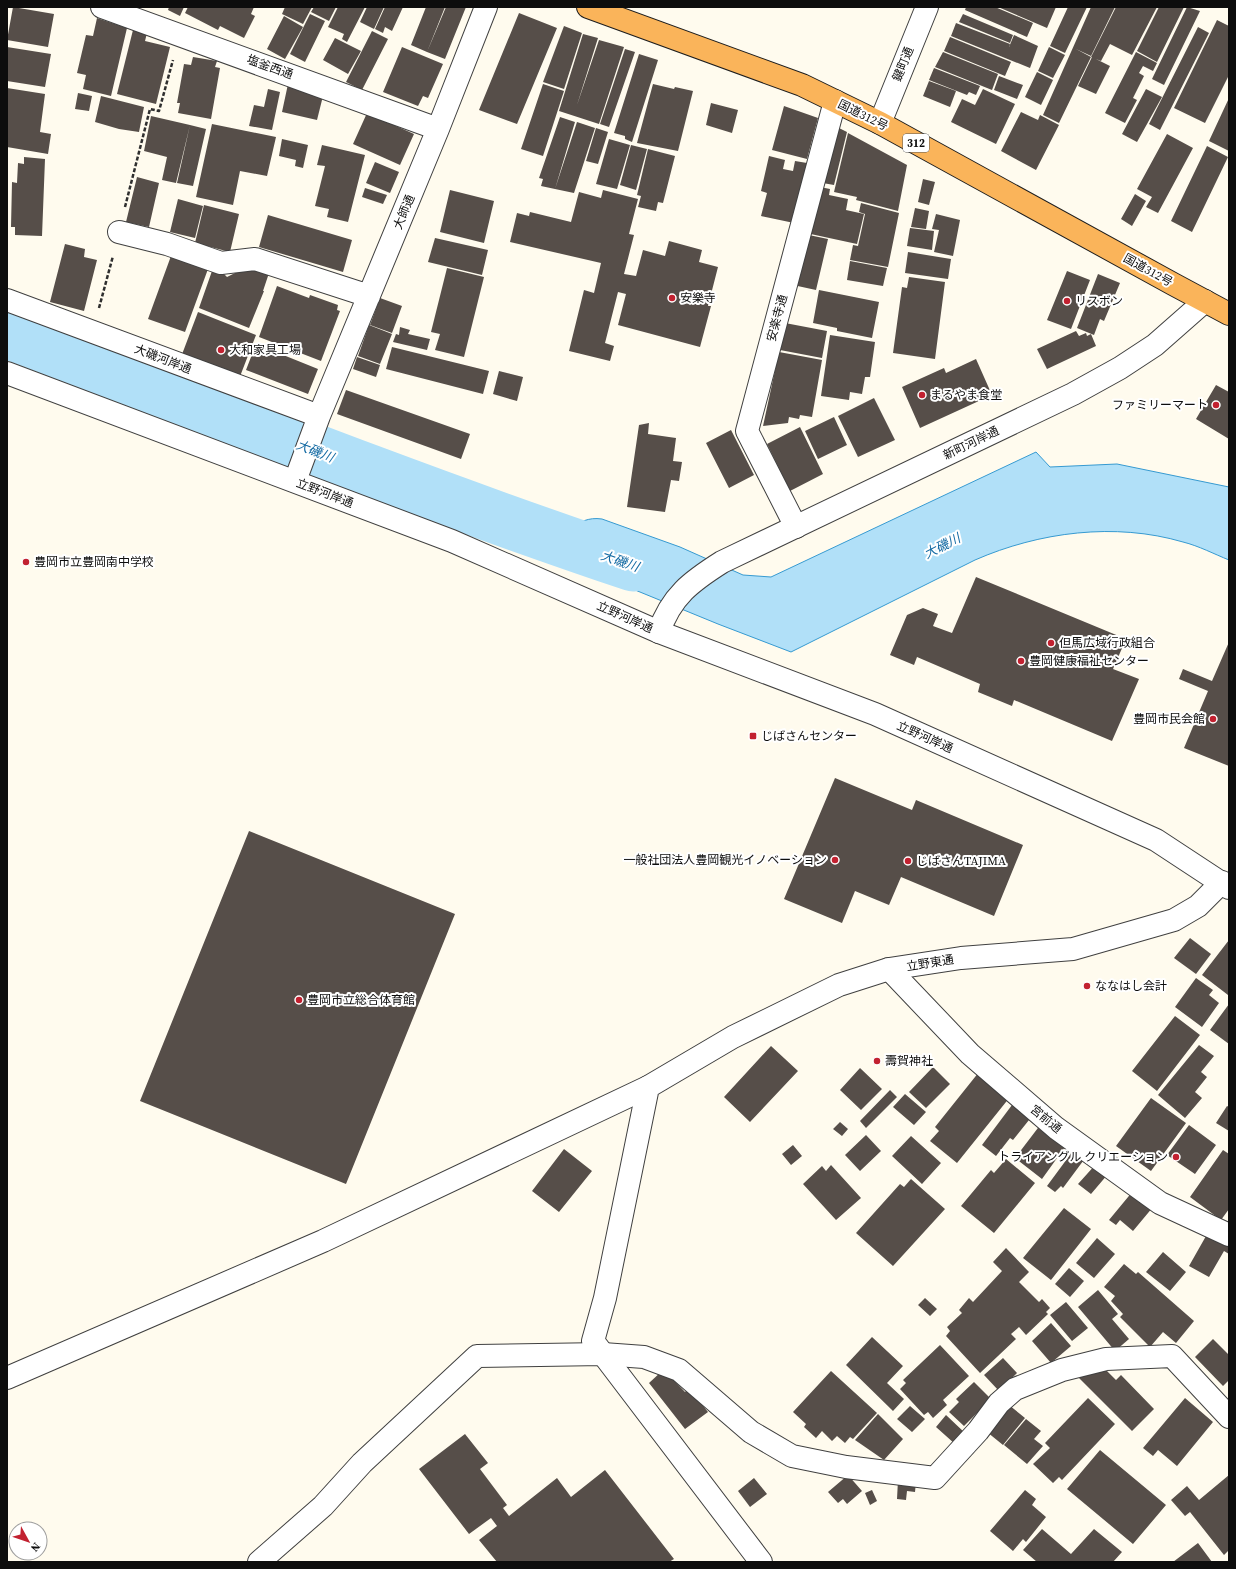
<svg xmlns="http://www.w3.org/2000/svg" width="1236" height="1569" viewBox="0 0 1236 1569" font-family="'Source Serif 4','Noto Sans JP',serif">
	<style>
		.water { fill: #b1e0f8; stroke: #369ad1 }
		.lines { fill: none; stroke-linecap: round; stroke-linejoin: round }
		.river { stroke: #b1e0f8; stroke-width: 53 }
		.building { fill: #564e49 }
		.minor-casing { stroke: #404040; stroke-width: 24 }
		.tertiary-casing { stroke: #404040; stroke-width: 24 }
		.trunk-casing { stroke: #1e1e1e; stroke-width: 24 }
		.path { stroke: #2f2f2f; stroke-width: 2.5; stroke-dasharray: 4 2; stroke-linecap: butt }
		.minor { stroke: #fff; stroke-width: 22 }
		.tertiary { stroke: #fff; stroke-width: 22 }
		.trunk { stroke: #fab45a; stroke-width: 22 }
		.poi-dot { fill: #c22130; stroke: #fff; stroke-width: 1.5 }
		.labels { text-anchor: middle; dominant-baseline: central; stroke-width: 4; stroke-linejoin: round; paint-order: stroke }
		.shield { fill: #fff; stroke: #565656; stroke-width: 1 }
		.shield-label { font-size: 11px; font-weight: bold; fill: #0d0d0d }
		.street-label { font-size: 12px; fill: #0d0d0d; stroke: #fff }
		.poi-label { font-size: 12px; fill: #0d0d0d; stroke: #fff; text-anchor: start }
		.water-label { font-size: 13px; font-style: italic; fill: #136aa3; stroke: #fff }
	</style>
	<rect width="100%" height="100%" fill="#fffbee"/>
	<!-- water -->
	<path class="water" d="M1036,452L1050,467L1117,464L1229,487V560C1214,554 1199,546 1183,542C1115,522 1039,532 975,560L791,652L718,624L557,558L568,529C580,522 588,517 602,519L680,547L743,575L771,577Z"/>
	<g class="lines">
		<!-- river -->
		<path class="river" d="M7,332C215,412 422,494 633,565"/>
	</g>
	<!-- building -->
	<path class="building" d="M13,7L54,14L48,47L7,40Z
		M169,7H184L180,16L168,10Z
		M188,7H254L251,14L255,16L244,38L220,26L218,30L185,13Z
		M285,7H312L303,24L282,14Z
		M314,7H336L329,21L311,12Z
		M338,7H365L347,42L342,39L344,34L328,27Z
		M367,7H384L374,29L360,22Z
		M385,7H403L392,31L385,27L383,33L375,29Z
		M426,7H445L427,52L411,45Z
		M446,7H466L445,59L427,52Z
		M966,7H995L1033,23L1027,37L965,10Z
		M998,7H1056L1047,28Z
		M1068,7H1087L1065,53L1050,46Z
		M1091,7H1115L1091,56L1076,49L1091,57L1059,123L1043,115Z
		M1116,7H1157L1132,55L1110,44L1101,61L1091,57Z
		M1159,7H1184L1157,62L1137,51Z
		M1187,7L1200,11L1164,85L1152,79Z
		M519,13L557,28L517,124L479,110Z
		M310,14L325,21L305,62L290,54Z
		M963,14L1013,35L1010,43L959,22Z
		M284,16L303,27L285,59L267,49Z
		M97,18L127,28L111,96L83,89L86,75L77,73L86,35L93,36Z
		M1217,20L1229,26V75L1205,123L1174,108Z
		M956,23L1010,44L1009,47L1014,35L1038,46L1030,68L951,36Z
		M564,26L582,33L564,89L543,82Z
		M1198,27L1209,33L1160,130L1149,124Z
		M133,30L147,33L145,41L170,47L156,104L117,94Z
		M372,31L388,39L362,90L346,82Z
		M583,34L598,38L577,105L599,40L624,47L599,124L559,111Z
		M950,37L1011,62L1005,76L944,51Z
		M335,38L361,51L348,74L323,60Z
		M7,47L51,54L45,87L7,81Z
		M402,47L443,64L428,98L423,96L418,106L383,92Z
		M1049,47L1065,55L1053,78L1038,71Z
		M625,49L635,52L609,127L600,124Z
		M943,52L998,74L992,90L935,67Z
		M1136,52L1157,63L1153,71L1143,66L1139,73L1144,76L1133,98L1137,100L1125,123L1105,113Z
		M639,54L658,60L632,142L625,139V136L614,133Z
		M193,57L217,61L215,67L220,68L211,119L178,113L180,103H177L184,64L191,65Z
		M1092,57L1110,66L1096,94L1078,86Z
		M934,68L980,86L976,95L969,92L967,95L929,80Z
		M1037,72L1053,80L1041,105L1025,97Z
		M999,76L1023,85L1017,99L994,90Z
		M929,81L956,91L950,107L923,96Z
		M288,84L323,96L317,120L282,112Z
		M543,84L564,91L543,156L521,149Z
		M653,84L674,89L675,87L693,91L678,151L637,143Z
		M7,88L45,94L40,132L51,134L48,154L7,147Z
		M268,89L280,92L272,130L249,126L254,105L264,107Z
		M983,89L1015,104L996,144L951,122L962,99L975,105Z
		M1146,89L1162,97L1137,142L1122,134Z
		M78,93L92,96L89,111L75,109Z
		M101,96L144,107L139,132L119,129L95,122Z
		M1229,98V151L1209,141Z
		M711,103L738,110L732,133L706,125Z
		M784,106L818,118L807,159L772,150Z
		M1021,112L1038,120L1040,115L1059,125L1036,170L1001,151Z
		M367,113L414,134L400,165L353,144Z
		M151,116L190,125L176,183L162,180L167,157L144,151Z
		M560,117L575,122L555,189L541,186L543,179L539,178Z
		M577,122L595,128L574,193L555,189Z
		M212,124L276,137L267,176L240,171L233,205L196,197Z
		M190,125L206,129L193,186L177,183Z
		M833,125L847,132L834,185L817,182Z
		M596,128L608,132L598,164L586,161Z
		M848,133L907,165L898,211L856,200L857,197L834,192Z
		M1167,134L1193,148L1158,213L1146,207L1152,197L1137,189Z
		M282,139L308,145L303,168L295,166L296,160L279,156Z
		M609,139L630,145L617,189L596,184Z
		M322,145L365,155L348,222L327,217L329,209L315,206L325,166L317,165Z
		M631,145L647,149L636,190L620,185Z
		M1207,146L1228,157L1192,232L1171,221Z
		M648,149L675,156L663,203L658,202L656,211L638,207L641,196L637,195Z
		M769,156L785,160L783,169L793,171L795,161L807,163L794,223L761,216L767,193L761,191Z
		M24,157L45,159L42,236L15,235V227H11L12,182L17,183L18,163L24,164Z
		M375,162L399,172L390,193L366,183Z
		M137,177L159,183L149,227L126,222Z
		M923,179L935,182L929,205L918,202Z
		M815,186L830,189L829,195L848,199L846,210L864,214L857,244L806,233Z
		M365,188L387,195L383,204L362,197Z
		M450,190L494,201L484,243L440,232Z
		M603,190L638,199L629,234L634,235L624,274L636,276L643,250L665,256L669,241L702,250L699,262L718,267L708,306H711L700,347L618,325L626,294L618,292L605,343L614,346L610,361L569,351L584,290L594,293L601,263L510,242L517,213L529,216L530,212L571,222L579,192L601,198Z
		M1135,194L1146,201L1132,226L1121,219Z
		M178,199L203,206L195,238L170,232Z
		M861,203L899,213L888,267L850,260L853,245L858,246L865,214L859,212Z
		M204,205L239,214L230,252L195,243Z
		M915,208L929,211L926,229L911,227Z
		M936,214L960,220L953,256L934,252L939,230L932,229Z
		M268,215L352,240L343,272L259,247Z
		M910,228L934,231L932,250L907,246Z
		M804,234L828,239L816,290L793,285Z
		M435,238L488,250L482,275L428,262Z
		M65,244L85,249L84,257L97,260L84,311L50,302Z
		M908,252L951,259L948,279L905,273Z
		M171,256L208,269L185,332L148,319Z
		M850,261L887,268L883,286L847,280Z
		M247,267L269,273L263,291H264L249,328L199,308L212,271L223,273L227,277Z
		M447,268L484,277L464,357L435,350L440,334L431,332Z
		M1067,271L1090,280L1071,329L1047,320Z
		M1098,274L1120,283L1104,321L1100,319L1094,335L1077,328Z
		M909,277L945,282L935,359L893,353L902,287L907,288Z
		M277,286L309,298L310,295L338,305L337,310L340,311L321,361L259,337Z
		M819,290L879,302L872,338L837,331V328L813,323Z
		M380,298L402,306L392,333L370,325Z
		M198,312L256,335L239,379L181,357Z
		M785,323L827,331L822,358L780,350Z
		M369,325L392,334L380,364L358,356Z
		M400,327L410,330L408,334L430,339L427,350L393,342L396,334L399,335Z
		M1076,331L1079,336L1086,333L1087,336L1091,334L1096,346L1047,369L1037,349Z
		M830,335L875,342L870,377H865L862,394L850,392L849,400L821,396Z
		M256,344L318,369L308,394L246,370Z
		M392,347L489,371L483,394L386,369Z
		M779,352L822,360L812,417L800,415L799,419L789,417L788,423L763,426Z
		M357,357L380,365L376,377L353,369Z
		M976,359L992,395L920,428L902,387L944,368L946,373Z
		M499,371L523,377L517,401L493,394Z
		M1216,385L1229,392V439L1196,419Z
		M346,390L470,434L461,459L337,414Z
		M874,398L895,440L858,457L838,416Z
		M834,417L847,445L818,459L805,431Z
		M649,423L648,434L676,438L673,461L682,462L679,481L671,480L665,512L627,507L639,425Z
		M800,427L823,474L790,491L767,444Z
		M731,430L754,475L729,488L706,443Z
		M976,577L1126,639L1113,669L1139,679L1112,741L1014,700L1012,706L978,692L980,684L917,657L914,665L890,655L907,615L923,608L938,614L933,626L952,633Z
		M1229,642V766L1184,748L1208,691L1179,679L1183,669L1212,681Z
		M835,778L912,810L916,800L1023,845L994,916L901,877L889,905L855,891L842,923L784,899Z
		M249,831L455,914L346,1184L140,1101Z
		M1190,938L1211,954L1196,974L1174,958Z
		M1229,940V994L1228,995L1202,975Z
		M1196,978L1213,990L1209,995L1219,1003L1202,1027L1175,1007Z
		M1229,1004V1044L1210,1030Z
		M1175,1016L1200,1035L1157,1091L1132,1071Z
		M1199,1045L1214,1056L1201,1072L1207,1077L1195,1092L1202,1098L1185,1118L1158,1095Z
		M771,1046L798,1071L750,1122L724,1097Z
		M933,1067L950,1084L926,1108L909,1092Z
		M860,1068L882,1089L861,1110L840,1090Z
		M979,1072L1010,1097L957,1163L930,1141L939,1131L935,1127Z
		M890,1090L897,1097L866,1128L860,1121Z
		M905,1094L926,1112L914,1125L893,1107Z
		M1151,1098L1186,1123L1151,1171L1116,1146Z
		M1015,1101L1033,1115L1013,1140L1010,1138L996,1156L982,1145Z
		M1227,1106L1229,1107V1131L1216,1123Z
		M1044,1120L1070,1140L1042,1179L1015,1158Z
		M840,1122L848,1129L842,1136L833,1129Z
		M1189,1125L1216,1145L1195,1174L1167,1155Z
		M866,1135L881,1151L860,1171L845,1155Z
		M911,1136L941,1163L922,1184L892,1156Z
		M1078,1144L1089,1153L1063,1188L1061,1186L1055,1192L1047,1186Z
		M793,1145L802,1156L791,1165L782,1154Z
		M564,1149L592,1171L559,1212L532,1191Z
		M1223,1150L1229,1154V1209L1221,1220L1190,1197Z
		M1006,1159L1035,1183L994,1233L961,1206L991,1170L994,1173Z
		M1096,1164L1108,1174L1091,1194L1078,1184Z
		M831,1165L861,1198L836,1220L803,1184L822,1166L826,1171Z
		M911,1179L945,1209L893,1266L856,1233L900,1184L904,1187Z
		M1133,1191L1153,1207L1133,1231L1120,1220L1116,1225L1109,1220Z
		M1064,1208L1091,1229L1051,1280L1023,1258Z
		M1210,1229L1229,1240V1254L1224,1251L1209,1277L1189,1266Z
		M1097,1238L1115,1254L1094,1278L1076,1263Z
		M1006,1248L1029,1272L1019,1282L1039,1302L1042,1299L1050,1308L1046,1312L1048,1314L1026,1335L1019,1327L1011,1334L1016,1339L980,1373L946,1336L950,1331L947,1327L962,1313L959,1310L969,1298L973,1302L1002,1271L993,1262Z
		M1163,1252L1186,1272L1170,1291L1146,1272Z
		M1124,1264L1136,1274L1138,1272L1194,1321L1176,1343L1163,1332L1150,1347L1120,1317L1123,1314L1111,1301L1115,1296L1104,1287Z
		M1069,1268L1084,1281L1070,1297L1055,1284Z
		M1098,1290L1118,1314L1112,1319L1129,1339L1115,1351L1078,1307Z
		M925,1298L937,1309L930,1316L918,1305Z
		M1066,1302L1088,1328L1072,1341L1050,1315Z
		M1051,1323L1071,1346L1051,1363L1032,1341Z
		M872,1337L903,1366L887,1383L904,1399L893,1411L846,1365Z
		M1213,1339L1229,1355V1380L1223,1386L1195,1357Z
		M940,1345L969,1376L943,1400L947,1405L933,1418L928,1412L924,1415L900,1389L906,1383L903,1380Z
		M1003,1358L1017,1373L999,1391L984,1375Z
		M1105,1369L1116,1380L1121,1375L1154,1409L1132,1431L1077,1376Z
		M662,1371L668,1374L685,1392L689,1388L708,1412L685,1429L649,1383Z
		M831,1371L877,1413L853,1439L850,1437L845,1443L837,1436L832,1441L822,1431L816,1438L804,1427L806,1424L793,1412Z
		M974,1382L991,1399L964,1426L949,1412L959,1402L956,1399Z
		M1088,1398L1115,1424L1062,1480L1059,1477L1053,1483L1033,1464L1050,1448L1045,1443Z
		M1185,1398L1213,1422L1177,1466L1158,1450L1153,1456L1143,1448Z
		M1009,1405L1025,1418L1003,1445L987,1432Z
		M910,1406L925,1419L912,1432L897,1419Z
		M878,1414L903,1439L884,1460L855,1440Z
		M946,1415L965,1433L955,1444L936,1427Z
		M1026,1419L1041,1431L1034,1439L1043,1446L1027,1464L1004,1445Z
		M465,1434L488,1463L480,1469L507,1505L503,1508L509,1516L557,1478L571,1497L605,1470L674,1559L669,1562H497L479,1540L497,1526L491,1518L469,1534L419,1469Z
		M1100,1450L1166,1505L1133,1544L1067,1489Z
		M848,1475L862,1491L847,1504L843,1499L838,1503L828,1492Z
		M1229,1475V1550L1224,1555L1190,1512L1185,1516L1171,1500L1187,1486L1199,1500Z
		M754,1478L767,1494L750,1507L738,1491Z
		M898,1480L916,1482L915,1492L907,1491L906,1500L897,1499Z
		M872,1490L877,1501L870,1505L865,1493Z
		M1025,1490L1036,1499L1032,1505L1046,1517L1026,1542L1023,1539L1013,1551L990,1531Z
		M1042,1529L1071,1554L1094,1529L1122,1552L1113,1562H1037L1023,1550Z
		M1198,1543L1212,1562H1173Z"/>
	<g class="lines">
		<defs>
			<path id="minor" d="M102,7L438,129
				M880,123L927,7
				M119,232L167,244L221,263L255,259L369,296
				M7,300L319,416
				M7,373L452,541L659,632L875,714L1156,840L1229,888
				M295,481L319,416L438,129L486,7
				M796,527L747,431L835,101
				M889,969L970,1054L1056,1128L1160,1203L1229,1235
				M7,1378L323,1241L648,1087
				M259,1562L323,1506L362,1463L477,1356L603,1354L644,1357L679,1370L751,1432L792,1456L846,1467L935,1478L978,1431L999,1403L1015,1389L1062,1370L1106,1359L1172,1356L1229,1417"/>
			<path id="tertiary" d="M659,632C671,596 692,581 722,562L1073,394L1120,368L1155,345L1205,301
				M761,1562L593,1341L605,1298L648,1087L733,1037L839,985L889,969L961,958L1073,949L1174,920L1198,906L1222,882"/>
			<path id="trunk" d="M588,7L802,85L880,123L1173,284L1229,314"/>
		</defs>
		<!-- minor casing -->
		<use href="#minor" class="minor-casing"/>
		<!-- tertiary casing -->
		<use href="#tertiary" class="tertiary-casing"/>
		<!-- trunk casing -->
		<use href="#trunk" class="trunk-casing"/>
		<!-- path -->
		<path class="path" d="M125,207L150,109L159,111L173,60
			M99,308L113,256"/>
		<!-- minor -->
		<use href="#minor" class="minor"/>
		<!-- tertiary -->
		<use href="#tertiary" class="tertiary"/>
		<!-- trunk -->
		<use href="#trunk" class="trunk"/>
	</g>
	<!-- markers -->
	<g class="poi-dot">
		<circle cx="672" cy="298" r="4"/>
		<circle cx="1067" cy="301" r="4"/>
		<circle cx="221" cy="350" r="4"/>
		<circle cx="922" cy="395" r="4"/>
		<circle cx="1216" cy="405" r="4"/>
		<circle cx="26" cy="562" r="4"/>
		<circle cx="1051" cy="643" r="4"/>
		<circle cx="1021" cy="661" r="4"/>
		<circle cx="1213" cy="719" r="4"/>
		<rect x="749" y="732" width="8" height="8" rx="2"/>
		<circle cx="835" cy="860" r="4"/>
		<circle cx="908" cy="861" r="4"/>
		<circle cx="1087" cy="986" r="4"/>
		<circle cx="299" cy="1000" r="4"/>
		<circle cx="877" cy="1061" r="4"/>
		<circle cx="1176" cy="1157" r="4"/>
	</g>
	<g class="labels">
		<!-- shield labels -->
		<rect class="shield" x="903" y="134" width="26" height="18" rx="3"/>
		<g class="shield-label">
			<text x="916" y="143">312</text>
		</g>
		<!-- street labels -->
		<g class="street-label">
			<text transform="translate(903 64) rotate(-68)">鍵町通</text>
			<text transform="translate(270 67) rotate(20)">塩釜西通</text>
			<text transform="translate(863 115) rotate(26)">国道312号</text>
			<text transform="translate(404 212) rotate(-67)">大師通</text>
			<text transform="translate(1148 270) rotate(29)">国道312号</text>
			<text transform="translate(777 318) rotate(-75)">安楽寺通</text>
			<text transform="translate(163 359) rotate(21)">大磯河岸通</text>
			<text transform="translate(971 443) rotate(-26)">新町河岸通</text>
			<text transform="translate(325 493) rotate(21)">立野河岸通</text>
			<text transform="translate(625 617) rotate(24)">立野河岸通</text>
			<text transform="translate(925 737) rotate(24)">立野河岸通</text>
			<text transform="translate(930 963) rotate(-9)">立野東通</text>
			<text transform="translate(1046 1119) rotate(39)">宮前通</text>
		</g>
		<!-- poi labels -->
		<g class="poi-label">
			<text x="680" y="298">安樂寺</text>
			<text x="1075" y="301">リスボン</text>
			<text x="229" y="350">大和家具工場</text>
			<text x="930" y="395">まるやま食堂</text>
			<text x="1208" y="405" text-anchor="end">ファミリーマート</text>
			<text x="34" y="562">豊岡市立豊岡南中学校</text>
			<text x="1059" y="643">但馬広域行政組合</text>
			<text x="1029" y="661">豊岡健康福祉センター</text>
			<text x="1205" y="719" text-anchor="end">豊岡市民会館</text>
			<text x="761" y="736">じばさんセンター</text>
			<text x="827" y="860" text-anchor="end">一般社団法人豊岡観光イノベーション</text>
			<text x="916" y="861">じばさんTAJIMA</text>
			<text x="1095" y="986">ななはし会計</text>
			<text x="307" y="1000">豊岡市立総合体育館</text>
			<text x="885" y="1061">壽賀神社</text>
			<text x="1168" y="1157" text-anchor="end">トライアングル クリエーション</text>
		</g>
		<!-- water labels -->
		<g class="water-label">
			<text transform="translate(315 451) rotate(21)">大磯川</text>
			<text transform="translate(942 546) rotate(-27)">大磯川</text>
			<text transform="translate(620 561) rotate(19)">大磯川</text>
		</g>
	</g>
	<!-- border -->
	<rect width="1236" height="1569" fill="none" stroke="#0d0d0d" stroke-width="16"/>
	<!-- north arrow -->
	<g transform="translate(28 1541) rotate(130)"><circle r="19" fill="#ffffff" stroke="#9e9e9e"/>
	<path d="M0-3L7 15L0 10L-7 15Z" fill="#c22130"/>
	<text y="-6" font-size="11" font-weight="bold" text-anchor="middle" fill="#0d0d0d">N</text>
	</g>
</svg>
